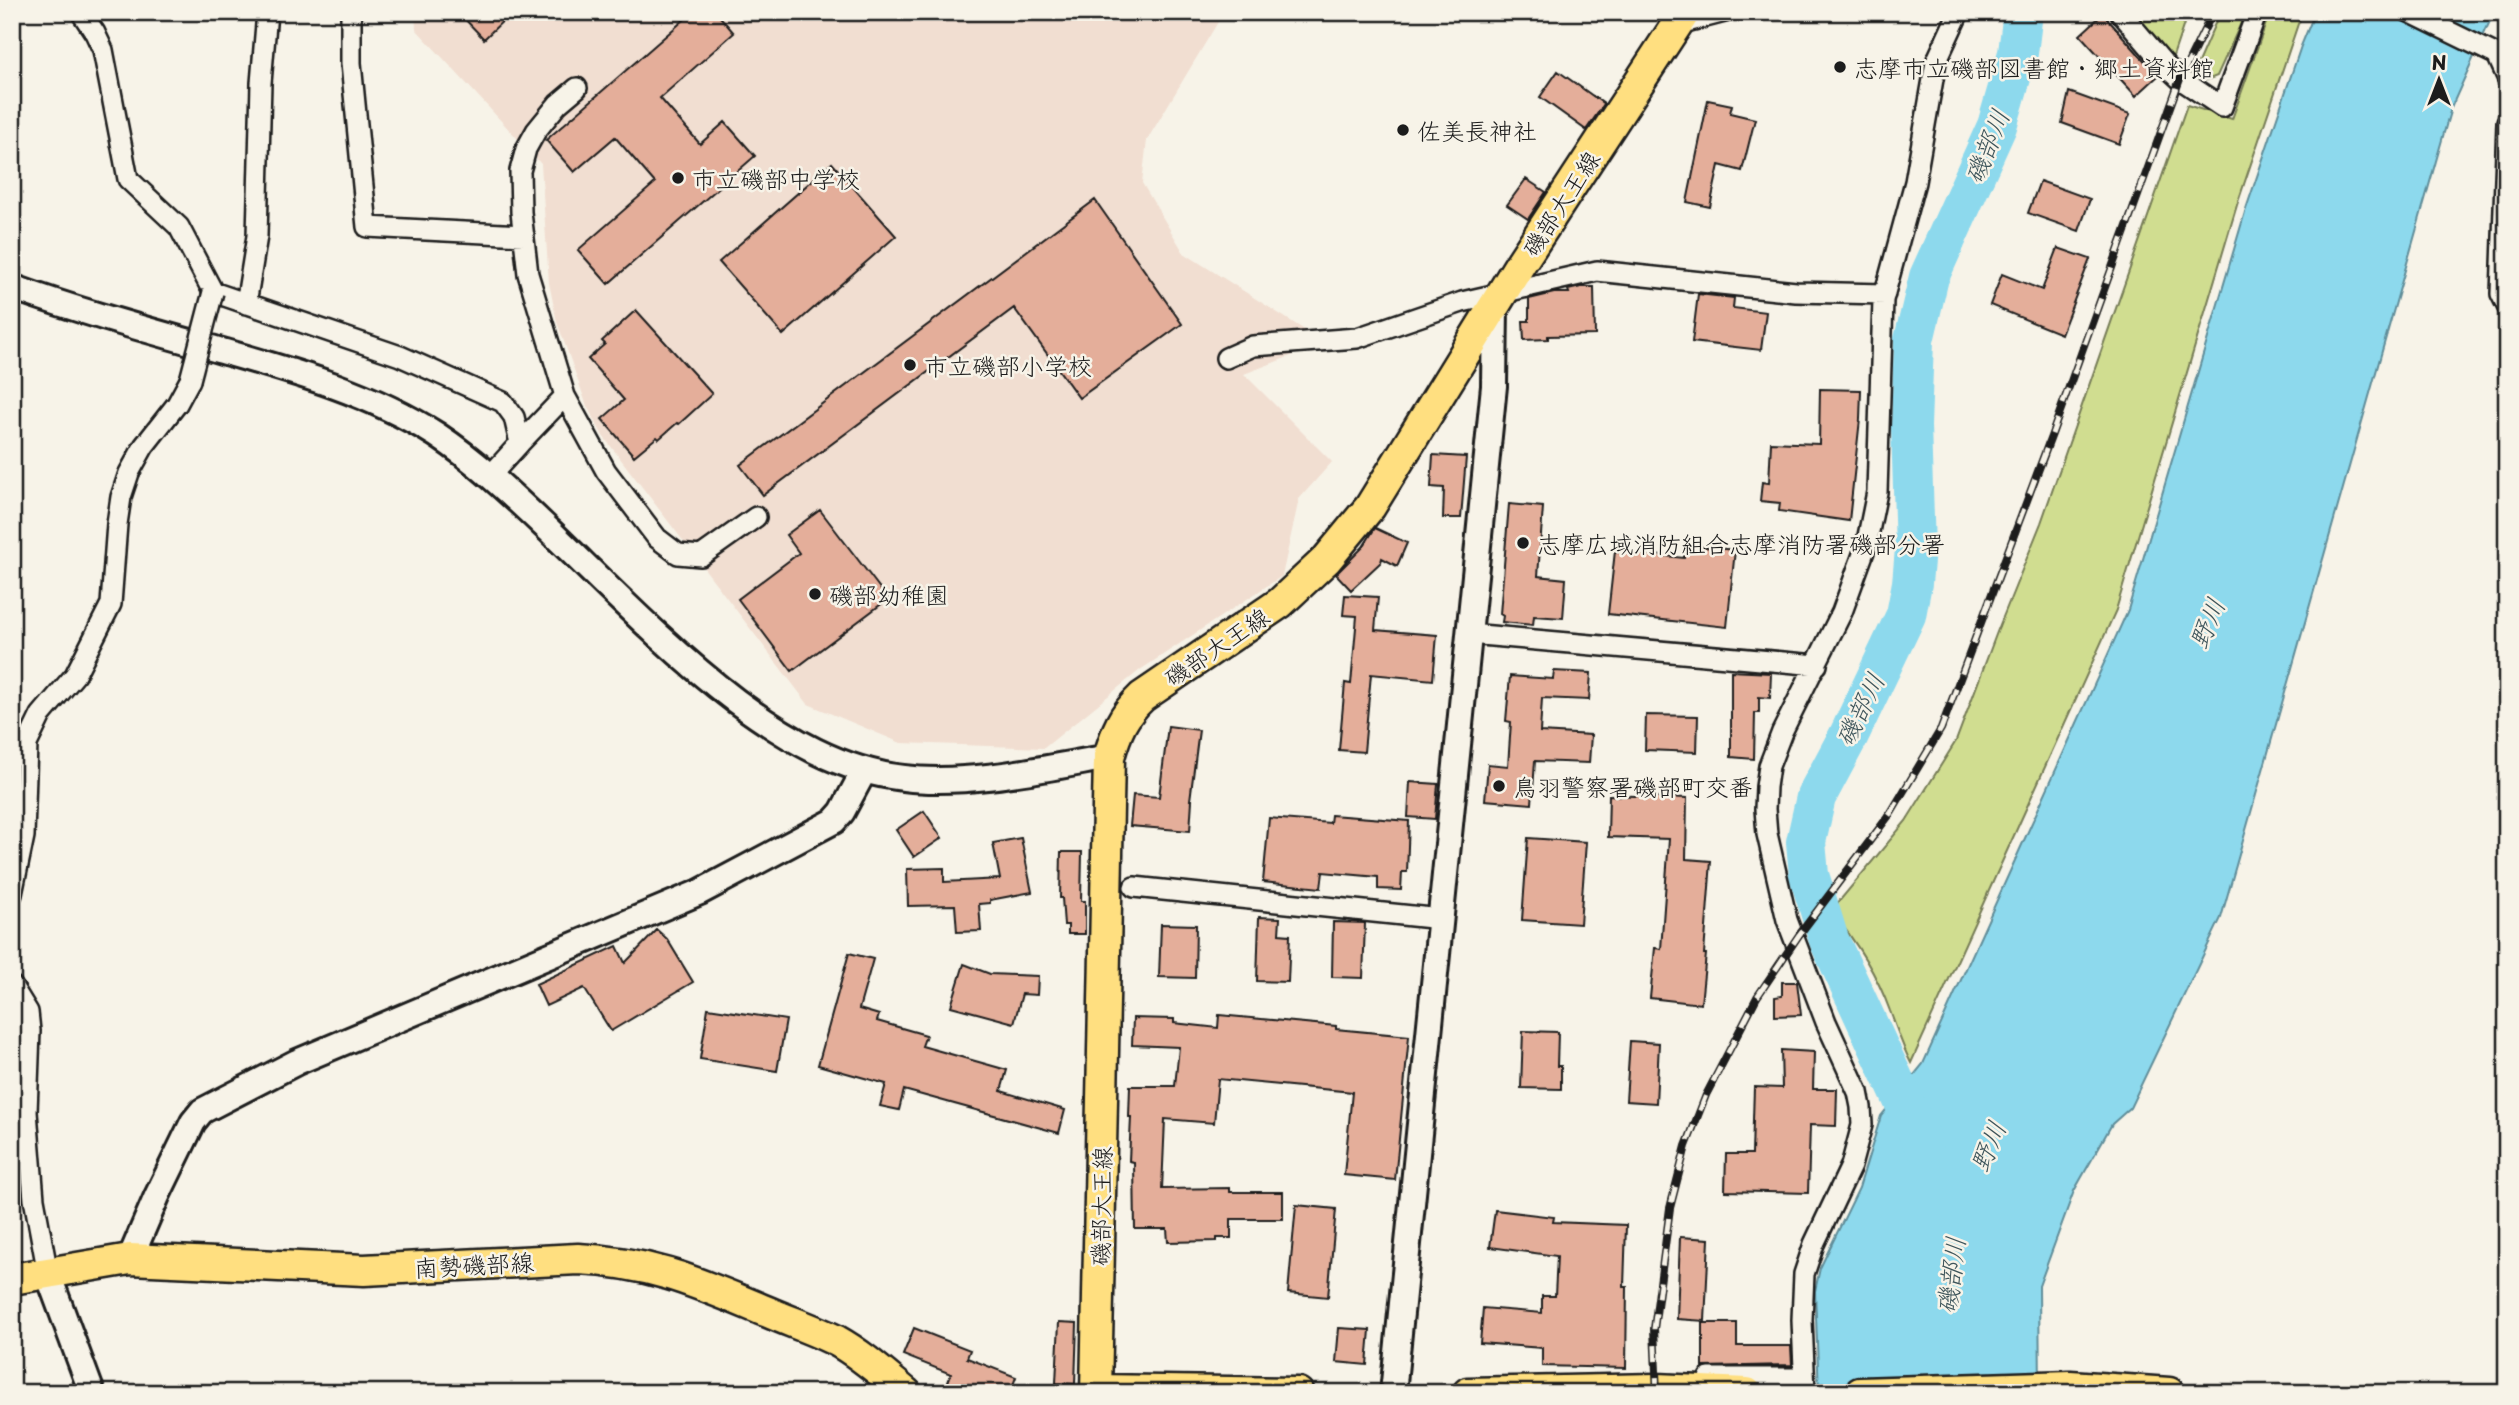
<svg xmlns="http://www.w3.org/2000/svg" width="2519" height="1405" viewBox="0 0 2519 1405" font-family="'Playpen Sans','Klee One',sans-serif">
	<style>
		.built { fill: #f1ded1 }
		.green { fill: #d0dd90; stroke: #767c56; stroke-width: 2 }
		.water { fill: #8dd9ed; stroke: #608d99; stroke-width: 2 }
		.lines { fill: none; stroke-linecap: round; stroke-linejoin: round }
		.river { stroke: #8dd9ed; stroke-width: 40 }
		.building { fill: #e4ae9a; stroke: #1c1c1c; stroke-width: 2 }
		.minor-casing { stroke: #1c1c1c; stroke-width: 24 }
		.tertiary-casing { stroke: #1c1c1c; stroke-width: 30 }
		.primary-casing { stroke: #1c1c1c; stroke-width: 35 }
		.minor { stroke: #f7f3e8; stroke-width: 19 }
		.tertiary { stroke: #f7f3e8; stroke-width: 24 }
		.primary { stroke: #ffdf80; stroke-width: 30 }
		.rail-casing { stroke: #1c1c1c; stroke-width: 8 }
		.rail { stroke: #f7f3e8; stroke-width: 5; stroke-dasharray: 16; stroke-linecap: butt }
		.minor-bridge-casing { stroke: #1c1c1c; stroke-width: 24; stroke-linecap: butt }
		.minor-bridge { stroke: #f7f3e8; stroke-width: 19 }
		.poi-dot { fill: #1c1c1c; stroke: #f7f3e8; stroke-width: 2.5 }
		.labels { text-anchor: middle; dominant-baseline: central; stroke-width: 5; stroke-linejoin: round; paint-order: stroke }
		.poi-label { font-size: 24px; fill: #1c1c1c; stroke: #f7f3e8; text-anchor: start }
		.street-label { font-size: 24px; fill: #1c1c1c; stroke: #f7f3e8 }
		.water-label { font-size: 26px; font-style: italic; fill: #3e555b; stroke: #f7f3e8 }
	</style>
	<rect width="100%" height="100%" fill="#f7f3e8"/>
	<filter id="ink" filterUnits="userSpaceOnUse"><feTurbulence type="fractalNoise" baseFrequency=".0143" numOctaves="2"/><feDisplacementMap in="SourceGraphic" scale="14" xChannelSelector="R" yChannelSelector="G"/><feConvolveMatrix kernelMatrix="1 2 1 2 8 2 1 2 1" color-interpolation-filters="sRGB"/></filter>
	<g filter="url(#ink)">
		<!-- built -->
		<path class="built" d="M415,12H1224L1147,140L1142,183L1184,253L1325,343L1244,374L1332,462L1299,499L1282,576L1140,670L1044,748L901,743L808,704L603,436L587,406L557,322L549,283L541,164L416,29Z"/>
		<!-- green -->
		<path class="green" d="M2130,12H2188L2172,59Z
			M2220,12H2246L2217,76L2207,80L2193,74Z
			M2270,12H2302L2237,205L2116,610L1911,1063C1902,1046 1897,1029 1890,1011C1877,975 1856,941 1831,911L1906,821L1956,741L1997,632L2041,523L2187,105L2232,119Z"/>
		<!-- water -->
		<path class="water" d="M2315,12H2494L2451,108L2221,918L2130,1108L2112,1124L2074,1191L2039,1286L2040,1393H1819L1815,1291L1820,1268L1859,1188L1881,1116L1923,1064L2128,610L2245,212L2301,46Z"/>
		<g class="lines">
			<!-- river -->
			<path class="river" d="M1923,1143L1829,940L1809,875L1806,842L1816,797L1848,737L1906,615L1912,583L1915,549L1911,426L1914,340L1929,277L1997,126L2018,53L2023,12"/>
		</g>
		<!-- building -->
		<path class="building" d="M458,12H512L484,39Z
			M693,12H716L734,33L660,98L700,144L725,122L755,156L608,284L578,250L655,183L615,137L574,172L546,140Z
			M2103,14L2158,76L2136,96L2080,35Z
			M1558,71L1604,104L1586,130L1540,97Z
			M2069,92L2130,114L2119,144L2062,123Z
			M1708,100L1732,105L1730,113L1755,119L1742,171L1719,165L1710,207L1687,202Z
			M832,163L896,236L783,335L719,262Z
			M1526,179L1546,192L1528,219L1507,205Z
			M2040,181L2090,199L2079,231L2028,213Z
			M1095,200L1182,324L1079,398L1014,308L763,495L740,465Z
			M2058,248L2090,259L2061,334L1990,305L2002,274L2042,290Z
			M1581,287H1594L1595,335L1548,336V339L1524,340L1523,321H1529V299L1554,293H1569L1568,290Z
			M1698,294L1734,298L1733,308L1766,312L1761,350L1692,342Z
			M636,310L712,394L679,424L677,423L659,439L657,437L634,456L602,419L624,400L588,359L605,344L602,341Z
			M1820,389L1861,390L1860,419L1849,521L1779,511L1780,503L1760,501L1762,482L1769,483L1771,442L1819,444Z
			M1433,455L1466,457L1461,518H1443L1444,488L1431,487Z
			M1509,504L1543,507L1538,576L1566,579L1563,618L1534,616L1533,625L1502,622L1503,616L1500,614Z
			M820,510L888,599L792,671L738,599L799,553L786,535Z
			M1375,528L1407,543L1397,566L1382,558L1381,562L1351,590L1336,574L1363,547Z
			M1685,545L1735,550L1727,627L1608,614L1615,551L1684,558Z
			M1345,595L1378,597L1375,630L1437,635L1433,680L1371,674L1364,752L1339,750L1345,683L1351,684L1357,616L1343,615Z
			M1554,671L1591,673L1589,700L1542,698L1540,732L1591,735L1589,763L1535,761L1532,804L1485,800L1488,764L1508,766L1511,722L1506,721L1510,676L1553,679Z
			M1731,671L1771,673L1770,698L1759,697V713H1755L1754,759L1731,757Z
			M1646,715L1698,716L1697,752L1645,750Z
			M1168,726L1199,730L1190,800H1192L1190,831L1130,826L1133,795L1159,797Z
			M1410,782L1438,784L1435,819L1408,817Z
			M1609,795L1687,798L1686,859L1711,861L1704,954H1706L1701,1004L1650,998L1655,948L1661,949L1669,839L1608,837Z
			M924,811L942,838L914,857L896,830Z
			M1331,815L1409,821L1407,872H1402L1401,890L1378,889V877L1323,872L1321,888L1263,882L1269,818L1330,823Z
			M1021,838L1032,892L990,900V903L979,904L981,931L957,932L955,905L908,906L907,869L944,868V882L1000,879L993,843Z
			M1528,838L1586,842L1580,924L1522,920Z
			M1061,852H1082L1081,901H1085V934H1068V925H1064L1062,898H1060Z
			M1259,917L1280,918L1279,934L1290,935L1288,982L1257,981Z
			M1333,922L1365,923L1363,978L1332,977Z
			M1161,924L1196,925L1195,978L1159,977Z
			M657,930L667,939L693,982L611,1031L584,988L546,1006L536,984L617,946L625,963Z
			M849,953L873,959L859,1009L879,1015L877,1021L926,1035L922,1046L1007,1070L1001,1091L1065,1110L1059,1133L904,1090L899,1110L880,1106L886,1084L818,1065Z
			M964,964L990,974L1038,976L1037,995L1022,994L1014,1023L951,1006Z
			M1782,982H1797L1801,1015L1775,1016V997L1782,996Z
			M708,1008L786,1020L777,1071L700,1059Z
			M1219,1015L1336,1026V1029L1409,1036L1395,1180L1344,1175L1352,1092L1218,1079L1214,1123L1165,1119L1162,1189L1230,1188V1192H1283V1219H1231V1238H1217V1241L1168,1242L1167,1229H1135L1134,1162L1129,1161L1131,1117H1129L1130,1086H1175L1179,1047L1132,1045L1133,1018L1174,1019V1023L1218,1028Z
			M1523,1031L1558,1032L1557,1066H1561V1089L1521,1088Z
			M1630,1041L1659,1043L1656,1103L1626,1101Z
			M1781,1050L1814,1052L1813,1089H1837L1836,1126L1810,1125L1808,1193L1725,1191L1726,1154H1752L1754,1087L1782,1088Z
			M1296,1205L1336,1209L1328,1297L1288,1293Z
			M1495,1210L1554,1217L1553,1222L1626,1225L1624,1287H1627L1626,1368L1542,1366V1348L1480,1343L1483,1308L1542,1313V1296H1555L1557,1256L1490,1247Z
			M1680,1237L1709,1239L1705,1321L1677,1319Z
			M1059,1322L1077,1323L1075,1384L1056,1383Z
			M1703,1323H1737V1346H1791L1792,1365L1703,1367Z
			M914,1328L970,1350L967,1358L1016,1377L1010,1393H944L951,1374L903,1355Z
			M1339,1328L1370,1330L1367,1365L1336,1362Z"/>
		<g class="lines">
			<defs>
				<path id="minor" d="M81,12L95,33L103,50L128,179L179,227L213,292L400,356L503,402L514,417L520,443L491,475
					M351,12V63L367,227L524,235
					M2120,12L2166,66L2180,79L2222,107L2257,12
					M2409,12L2497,55L2507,77
					M1675,25L1725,12
					M577,88L558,104L536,131L526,149L520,171L521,212L528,274L565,396L606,471L657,538L678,554L701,556L756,517
					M2507,122L2501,294L2507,306
					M246,304L257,236L261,83L267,12
					M1226,358L1253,346L1357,338L1462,302L1597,271L1796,292L1885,294
					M520,443L565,396
					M1469,634L1817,665
					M1134,887L1441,919
					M12,894L24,836L27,744L41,715L75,675L111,604L117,524L121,497L129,473L144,446L177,404L190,380
					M12,986L28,1012L30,1031L27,1112L34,1199L48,1274
					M1709,1378H1804
					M1805,1393L1802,1320L1804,1274L1814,1244L1851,1166L1862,1125L1861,1107L1858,1092L1826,1022L1787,920L1767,834L1765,809L1766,787L1769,766L1782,732L1842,612L1866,546L1877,492L1883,300L1915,182L1936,62L1959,12"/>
				<path id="tertiary" d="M12,287C81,312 151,331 222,351C296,372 371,393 437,435C479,463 515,498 551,532C611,590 670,651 736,701C786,738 841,771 904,778C967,786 1047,768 1109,757
					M130,1259L157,1196L193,1122L202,1111L297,1062L700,892L834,821L842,812L864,771
					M48,1274L92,1393
					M1393,1393L1494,386L1495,306"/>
				<path id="primary" d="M12,1279L130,1259L364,1270L578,1259C653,1262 700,1284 768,1312C791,1322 815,1330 837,1341C862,1355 884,1375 906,1393
					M1096,1390L1298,1393
					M1096,1393L1109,757C1116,732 1123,715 1142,697L1280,603L1327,559L1370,507L1520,264L1685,12
					M1468,1393L1656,1389L1747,1393
					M1860,1393L2070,1386L2169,1393"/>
			</defs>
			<!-- minor casing -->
			<use href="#minor" class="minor-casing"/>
			<!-- tertiary casing -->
			<use href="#tertiary" class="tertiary-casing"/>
			<!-- primary casing -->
			<use href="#primary" class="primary-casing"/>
			<!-- minor -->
			<use href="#minor" class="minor"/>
			<!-- tertiary -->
			<use href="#tertiary" class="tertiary"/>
			<!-- primary -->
			<use href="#primary" class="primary"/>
			<defs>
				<path id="rail" d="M1657,1393L1654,1329L1670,1208L1686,1146L1706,1095L1757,997L1799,935L1890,814L1941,729L2052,434L2180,79L2213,12"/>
			</defs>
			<!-- rail casing -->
			<use href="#rail" class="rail-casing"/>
			<!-- rail -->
			<use href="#rail" class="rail"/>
			<defs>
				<path id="minor-bridge" d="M190,380L213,292"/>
			</defs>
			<!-- minor-bridge casing -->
			<use href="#minor-bridge" class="minor-bridge-casing"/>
			<!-- minor-bridge -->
			<use href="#minor-bridge" class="minor-bridge"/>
		</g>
	</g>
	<!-- markers -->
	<g class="poi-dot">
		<circle cx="1840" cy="67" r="7"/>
		<circle cx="1403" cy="130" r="7"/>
		<circle cx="678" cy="178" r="7"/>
		<circle cx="910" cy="365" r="7"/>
		<circle cx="1523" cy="543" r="7"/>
		<circle cx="815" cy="594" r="7"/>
		<circle cx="1499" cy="786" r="7"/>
	</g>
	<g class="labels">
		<!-- poi labels -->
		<g class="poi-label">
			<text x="1854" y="67">志摩市立磯部図書館・郷土資料館</text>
			<text x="1417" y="130">佐美長神社</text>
			<text x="692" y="178">市立磯部中学校</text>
			<text x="924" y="365">市立磯部小学校</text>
			<text x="1537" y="543">志摩広域消防組合志摩消防署磯部分署</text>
			<text x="829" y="594">磯部幼稚園</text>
			<text x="1513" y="786">鳥羽警察署磯部町交番</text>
		</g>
		<!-- street labels -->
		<g class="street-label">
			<text transform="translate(1560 203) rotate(-57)">磯部大王線</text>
			<text transform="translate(1216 646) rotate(-34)">磯部大王線</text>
			<text transform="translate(1100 1206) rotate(-89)">磯部大王線</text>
			<text transform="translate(474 1264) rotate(-3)">南勢磯部線</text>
		</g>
		<!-- water labels -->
		<g class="water-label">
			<text transform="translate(1986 146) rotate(-68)">磯部川</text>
			<text transform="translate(2206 623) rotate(-67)">野川</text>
			<text transform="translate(1859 709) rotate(-64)">磯部川</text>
			<text transform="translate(1987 1146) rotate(-67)">野川</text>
			<text transform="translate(1950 1275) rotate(-83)">磯部川</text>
		</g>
	</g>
	<!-- margin -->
	<rect width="2519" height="1405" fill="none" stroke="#f7f3e8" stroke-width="42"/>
	<rect x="21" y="21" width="2477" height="1363" fill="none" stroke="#1c1c1c" stroke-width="2.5" filter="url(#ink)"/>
	<!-- north arrow -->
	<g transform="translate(2439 80)" stroke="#f7f3e8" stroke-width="5" paint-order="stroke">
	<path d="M0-5L12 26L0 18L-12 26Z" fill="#1c1c1c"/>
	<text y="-10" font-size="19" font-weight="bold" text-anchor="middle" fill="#1c1c1c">N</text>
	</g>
</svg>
